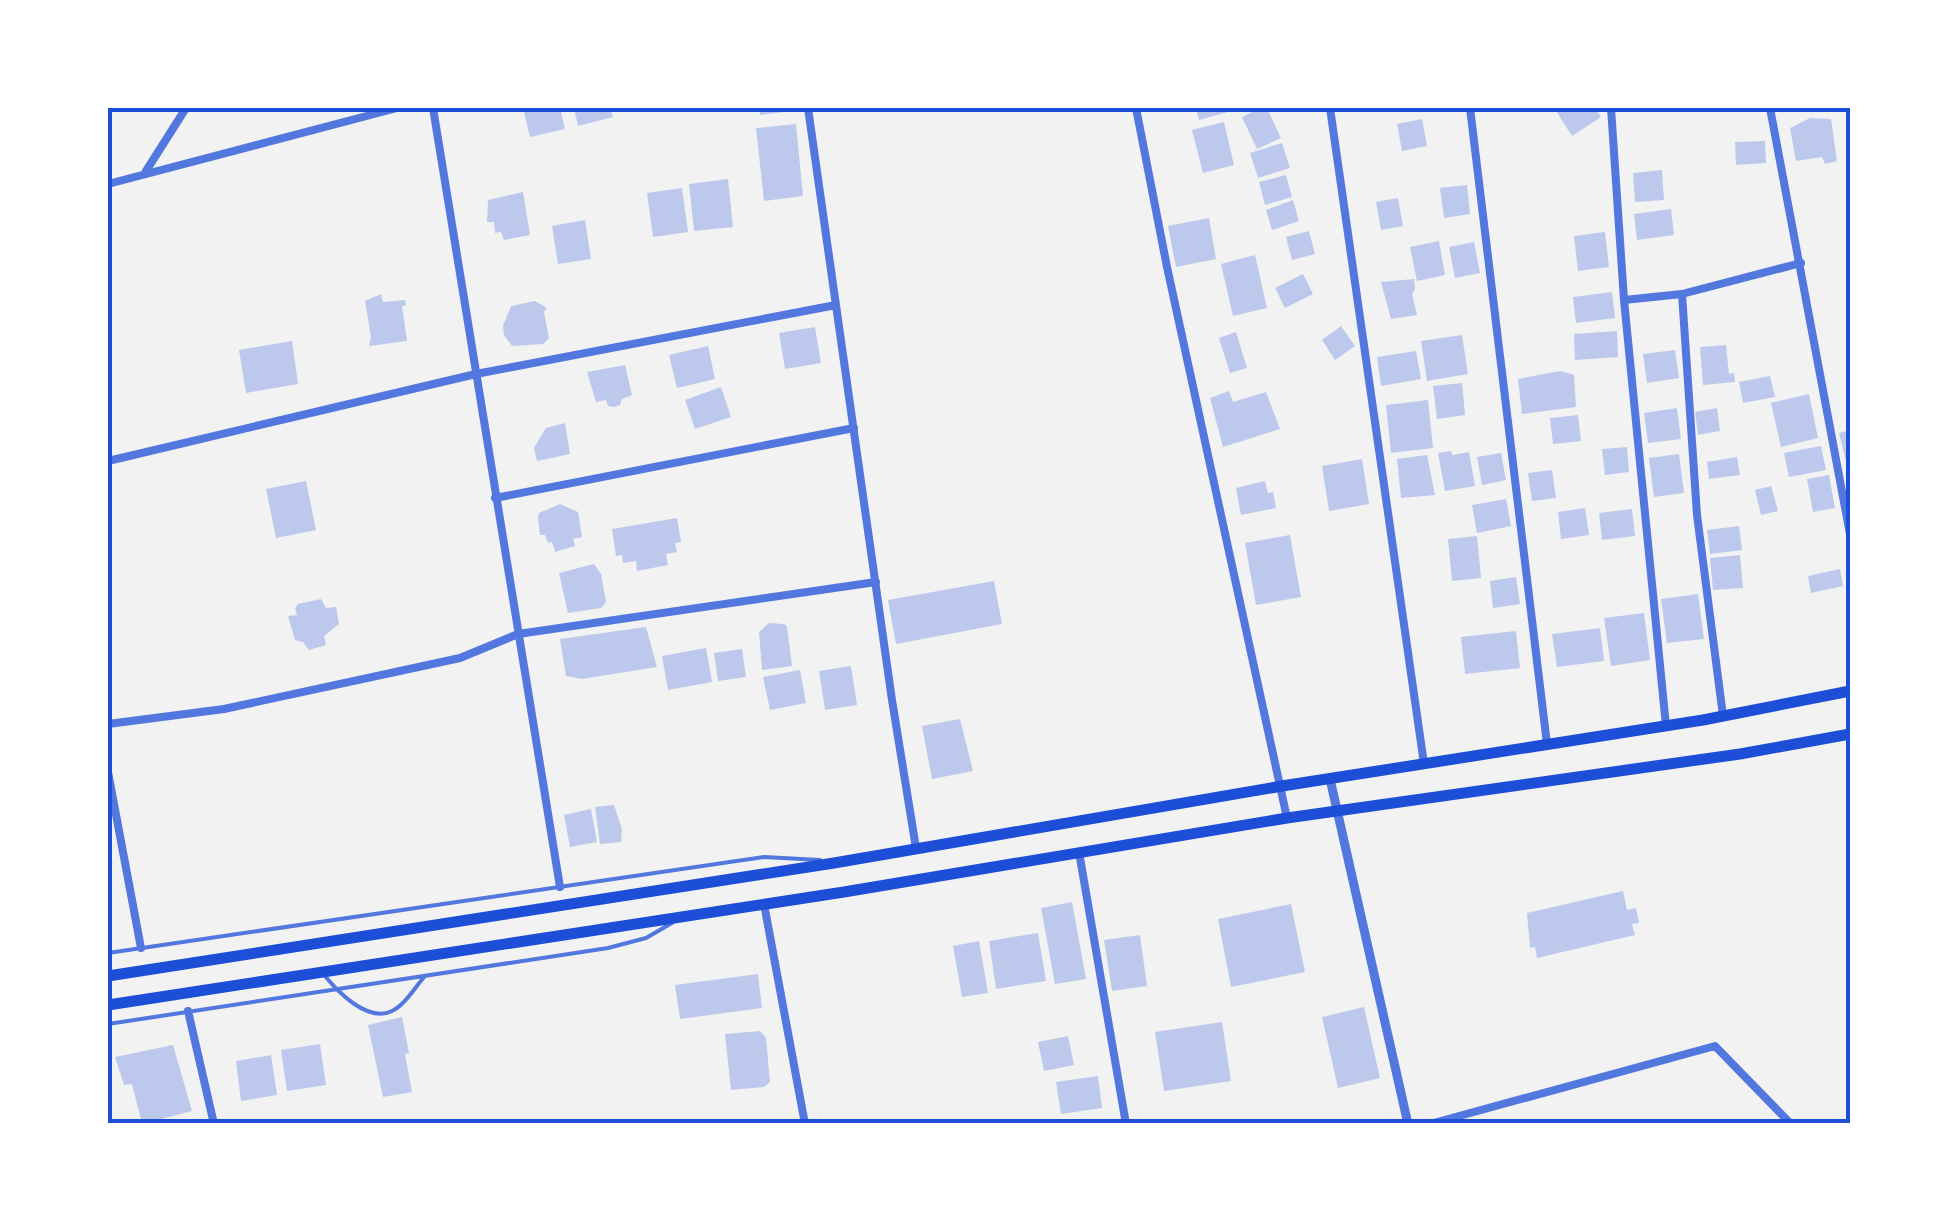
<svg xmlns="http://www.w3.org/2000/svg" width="1958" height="1231" viewBox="0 0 1958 1231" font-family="Karla,sans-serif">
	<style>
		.building { fill: #bdc9ec }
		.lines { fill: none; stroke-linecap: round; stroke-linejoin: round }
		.service { stroke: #5277de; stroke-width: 4 }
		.minor { stroke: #5277de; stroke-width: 8 }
		.tertiary { stroke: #5277de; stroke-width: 9 }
		.trunk { stroke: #1d4ed8; stroke-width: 11 }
		.neatline { fill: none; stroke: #1d4ed8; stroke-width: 4 }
	</style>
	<rect width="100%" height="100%" fill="#f2f2f2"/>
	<!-- building -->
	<path class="building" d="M523,108H560L565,129L530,137Z
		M574,108H610L613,117L578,126Z
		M759,108H792V111L760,115Z
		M1196,108H1227L1228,112L1199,120Z
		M1261,108H1267L1281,138L1257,149L1242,117Z
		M1554,108H1595L1601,117L1572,136Z
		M1810,118L1831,119L1837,161L1825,164L1822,157L1796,161L1790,128Z
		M1422,119L1427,146L1402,151L1397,124Z
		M1224,122L1234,165L1203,173L1192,130Z
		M796,124L803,196L764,201L756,128Z
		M1765,141L1766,163L1736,165L1735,142Z
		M1282,143L1290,168L1258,178L1250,153Z
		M1662,170L1664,200L1635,202L1633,173Z
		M1286,175L1292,197L1265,205L1259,182Z
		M728,179L733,227L694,231L689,184Z
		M1467,185L1470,214L1444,218L1440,188Z
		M682,188L688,232L653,237L647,193Z
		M523,192L530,235L504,240L501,232L495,233L494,222H487L488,200Z
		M1398,198L1403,226L1381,230L1376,202Z
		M1293,200L1299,221L1272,230L1266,210Z
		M1671,209L1674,235L1637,240L1634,214Z
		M1209,218L1216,259L1176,267L1168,226Z
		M585,220L591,259L558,264L552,226Z
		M1309,231L1315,254L1292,260L1286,237Z
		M1605,232L1609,267L1578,271L1574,236Z
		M1439,241L1445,275L1417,281L1410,247Z
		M1474,242L1480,273L1455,278L1449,247Z
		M1255,255L1267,308L1233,316L1221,264Z
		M1303,274L1313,294L1285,308L1275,288Z
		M1414,279L1415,289L1412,294L1417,315L1391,319L1381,282Z
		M1612,292L1615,318L1576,323L1573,297Z
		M381,294L383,302L405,300L406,305L402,306L407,341L369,346L371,337L365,301Z
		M535,301L547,308L544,312L549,338L543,344L512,346L504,335L503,326L511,306Z
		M1341,326L1355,346L1335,360L1322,340Z
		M815,327L821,363L785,369L779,333Z
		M1617,331L1618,357L1575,360L1574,334Z
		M1236,332L1247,368L1230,373L1219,338Z
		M1462,335L1468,374L1427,381L1421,341Z
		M292,341L298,384L246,393L239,350Z
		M1726,345L1729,374L1734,373L1735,382L1703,385L1700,347Z
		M708,346L715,379L677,388L669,355Z
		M1675,350L1679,378L1647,383L1643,354Z
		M1416,351L1421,379L1381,386L1377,357Z
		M625,365L632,395L622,399L620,405L614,407L608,406L606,400L596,402L587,372Z
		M1560,371L1574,375L1576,407L1522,414L1518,379Z
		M1770,376L1775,397L1743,403L1739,382Z
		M1462,383L1465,415L1437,419L1433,386Z
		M721,387L731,417L695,429L685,400Z
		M1229,391L1233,402L1266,392L1280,429L1223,447L1210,398Z
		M1809,394L1818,438L1781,447L1771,403Z
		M1428,400L1433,448L1391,453L1386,405Z
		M1677,408L1681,439L1648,443L1644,413Z
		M1717,408L1720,431L1698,435L1695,412Z
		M1578,415L1581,441L1553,444L1550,418Z
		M565,423L570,454L537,461L534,448L546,428Z
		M1850,430V465L1847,466L1839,433Z
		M1821,446L1826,470L1789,477L1784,453Z
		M1627,447L1629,472L1605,475L1602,449Z
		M1451,451L1452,455L1469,452L1475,486L1445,491L1438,453Z
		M1501,453L1506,480L1482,485L1477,457Z
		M1679,454L1684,493L1654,497L1649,458Z
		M1427,455L1435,495L1401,498L1397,459Z
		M1737,457L1740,475L1709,479L1707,462Z
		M1362,459L1369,504L1329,511L1322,466Z
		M1552,470L1556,498L1532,501L1528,473Z
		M1829,475L1835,508L1813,512L1807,479Z
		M306,481L316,530L276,538L266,489Z
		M1265,481L1268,493L1273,492L1276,508L1241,515L1236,488Z
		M1771,486L1778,511L1761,515L1755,490Z
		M1506,499L1511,526L1477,533L1472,505Z
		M560,504L578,512L582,537L573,539L575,546L555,552L552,542L548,543L545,535H540L538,518L539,513Z
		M1585,508L1589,535L1561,539L1558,512Z
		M1632,509L1635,536L1602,540L1599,513Z
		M677,518L681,542L675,543L677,552L666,554L668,565L637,571L636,561L623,563L622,555L616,556L612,529Z
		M1739,526L1742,550L1710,554L1707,530Z
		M1290,535L1301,597L1256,605L1245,543Z
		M1477,536L1481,578L1452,581L1448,539Z
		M1740,555L1743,588L1713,590L1710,558Z
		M594,564L601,574L606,602L601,608L568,613L559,573Z
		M1840,569L1843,586L1811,593L1808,576Z
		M1516,577L1520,604L1493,608L1490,581Z
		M994,581L1002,624L896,644L888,600Z
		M1698,594L1704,639L1667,643L1661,599Z
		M321,599L326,608L336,607L339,624L324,636L326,645L309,650L303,642L295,640L288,616L297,615L295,608L298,604Z
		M1644,613L1650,660L1611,666L1604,618Z
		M769,623L784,624L787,627L792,666L762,670L759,632Z
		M646,627L657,667L582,679L566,676L560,639Z
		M1600,628L1604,661L1557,667L1552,634Z
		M1516,631L1520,668L1465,674L1461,637Z
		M706,648L712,682L668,690L662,656Z
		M742,649L746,677L718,681L714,653Z
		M851,666L857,705L825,710L819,671Z
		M800,670L806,703L770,710L763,677Z
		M960,719L973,771L932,779L922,726Z
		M614,805L622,829L621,842L600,844L595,807Z
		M591,809L597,842L570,847L564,815Z
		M1623,891L1627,910L1636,908L1639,923L1632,924L1635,935L1537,958L1535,947L1530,948L1527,913Z
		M1072,902L1086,979L1055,984L1041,908Z
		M1291,904L1305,972L1231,987L1218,919Z
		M1038,933L1046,981L996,989L989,941Z
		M1140,935L1147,986L1112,991L1104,940Z
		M979,941L988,993L962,997L953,946Z
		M758,974L762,1008L680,1019L675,985Z
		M1364,1007L1380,1078L1338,1088L1322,1017Z
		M402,1017L409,1053L405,1054L412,1092L383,1097L368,1025Z
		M1222,1022L1231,1081L1164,1091L1155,1032Z
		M760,1031L766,1038L770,1082L764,1087L731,1090L725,1034Z
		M1068,1036L1074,1065L1044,1071L1038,1042Z
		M320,1044L326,1085L287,1091L281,1050Z
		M173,1045L192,1111L142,1124L132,1084L124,1085L115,1057Z
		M271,1055L277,1095L241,1101L236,1061Z
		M1098,1076L1102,1108L1061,1114L1056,1082Z"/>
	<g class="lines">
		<!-- service -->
		<path class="service" d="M108,953L764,857L820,860
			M325,976C338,992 368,1023 392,1011C405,1005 415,987 425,976
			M108,1024L608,948L646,938L672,923"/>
		<!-- minor -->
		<path class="minor" d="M433,108L560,887
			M808,108L892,700L916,848
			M1136,108L1167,267L1287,818
			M1330,108L1424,764
			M1470,108L1547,744
			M1611,108L1624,300L1666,726
			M1770,108L1850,534
			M146,171L186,108
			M108,184L397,108
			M1682,294L1697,515L1723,716
			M1624,300L1682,294L1801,263
			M108,461L476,374L836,305
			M495,498L854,428
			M108,724L224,709L460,658L518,634L876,582
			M108,772L141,948
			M1079,852L1126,1124
			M764,904L805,1124
			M188,1011L214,1124
			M1430,1124L1715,1046L1791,1124"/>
		<!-- tertiary -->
		<path class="tertiary" d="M1330,779L1408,1124"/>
		<!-- trunk -->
		<path class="trunk" d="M108,976L834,863L1282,786L1703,720L1850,691
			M108,1005L844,892L1287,818L1740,754L1850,734"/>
	</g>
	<!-- border -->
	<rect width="1958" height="1231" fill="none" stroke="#ffffff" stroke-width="220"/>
	<rect x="110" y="110" width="1738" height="1011" class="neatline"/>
</svg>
